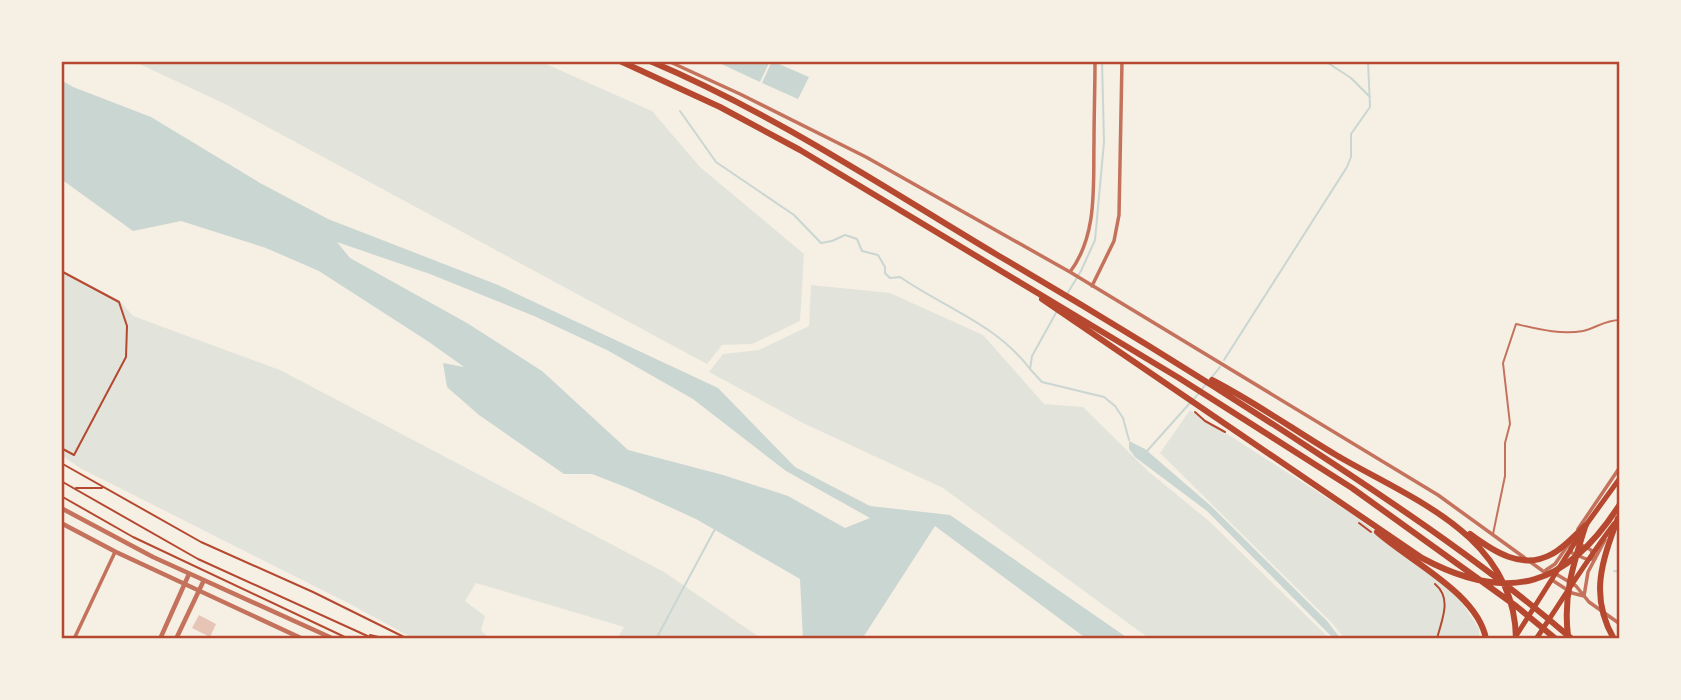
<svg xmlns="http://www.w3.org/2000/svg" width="1681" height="700" viewBox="0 0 1681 700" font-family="Arial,sans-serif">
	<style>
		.green { fill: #e2e4dc }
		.water { fill: #c9d6d2; fill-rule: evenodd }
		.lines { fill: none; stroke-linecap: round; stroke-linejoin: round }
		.stream { stroke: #c9d6d2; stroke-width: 2 }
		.building { fill: #e6c5b7 }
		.path { stroke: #b5482f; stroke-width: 2 }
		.service { stroke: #c5725c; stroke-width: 2 }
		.minor { stroke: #c5725c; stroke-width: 3.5 }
		.tertiary { stroke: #c5725c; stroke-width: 4.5 }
		.secondary { stroke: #b5482f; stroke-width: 5 }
		.trunk { stroke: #b5482f; stroke-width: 6 }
		.neatline { fill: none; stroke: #b5482f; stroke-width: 2.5 }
	</style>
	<rect width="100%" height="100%" fill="#f6efe4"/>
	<!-- green -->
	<path class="green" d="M133,61H539L652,111L700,167L804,254L800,321L752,344L722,345L707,364L225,104Z
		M61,270L119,300L133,316L280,370L664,572L762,639H617L624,627L476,583L465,601L485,616L481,630L490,639H414L352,605L80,468L61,455Z
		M811,285L890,293L983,335L1044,404L1083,407L1149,472L1209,521L1330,639H1150L943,488L803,423L709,372L723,354L759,350L809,326Z
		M1190,410L1358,518L1457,595L1479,629V639H1345L1333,624L1160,453Z"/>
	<!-- water -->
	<path class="water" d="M715,61H770L760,82Z
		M772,61L809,77L798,99L762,83Z
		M61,80L73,87L151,117L260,183L328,219L498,285L718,388L795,467L870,506L950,515L1129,639H1087L935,526L862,639H803L800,579L696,519L628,488L592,474H564L479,415L447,387L443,363L464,367L429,342L319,271L266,248L181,221L133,231L61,179ZM337,242L430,274L534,316L607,350L693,399L786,471L870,518L845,528L788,496L723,475L628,450L542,371L467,323L350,258Z
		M1129,441L1145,449L1211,506L1327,621L1341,639H1334L1207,511L1135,457L1129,449Z"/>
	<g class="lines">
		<!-- stream -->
		<path class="stream" d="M1325,61L1351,78L1370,97
			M680,111L716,162L794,215L821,243L832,241L845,235L857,239L862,251L878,255L885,267V273L890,278L900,277C945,308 996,324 1030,369
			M1067,294L1081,271L1095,240L1104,142L1102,61
			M1057,311L1032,356L1030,369L1042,382L1104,397L1115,406L1123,418L1129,440
			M1224,360L1347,167L1351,157V134L1370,107L1368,61
			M1212,377L1220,367
			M1194,399L1206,384
			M1147,451L1190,403
			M1614,571L1620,572
			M656,639L715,529"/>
	</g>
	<!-- building -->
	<path class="building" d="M199,615L216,624L210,637L192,628Z"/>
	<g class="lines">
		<!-- path -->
		<path class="path" d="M61,271L119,302L127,326L126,357L74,455L61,448
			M1195,412L1205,421L1225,432
			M61,463L201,542L313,592L408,639
			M61,481L198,559L374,639
			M76,488H102
			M61,496L133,537L349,639
			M1359,523L1371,532
			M1435,584C1453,599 1441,621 1437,639
			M370,635L387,639"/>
		<!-- service -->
		<path class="service" d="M1619,61L1620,62
			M1493,534L1505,476V443L1510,424L1503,363L1516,324C1538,329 1560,335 1583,331C1596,328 1605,320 1620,320"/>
		<!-- minor -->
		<path class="minor" d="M668,61L740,94L866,157L1070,272L1438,495L1547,574
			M1070,272C1098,235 1093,185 1094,142C1094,115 1095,88 1095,61
			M1092,286L1114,241L1119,215L1122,61
			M1578,529L1620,467
			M1578,543L1591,550L1595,559H1586L1572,553L1569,544Z
			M1546,570L1555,564L1568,545
			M1556,574L1576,586L1589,602L1620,624
			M1552,580L1572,593L1584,596
			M1584,596L1588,572L1605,540
			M74,639L115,552"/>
		<!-- tertiary -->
		<path class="tertiary" d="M61,508L153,557L334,639
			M61,523L116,552L303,639
			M160,639L189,574
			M176,639L204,580"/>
		<!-- secondary -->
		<path class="secondary" d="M1516,636L1586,525L1620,478
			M1536,639C1562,600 1586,561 1614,524"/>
		<!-- trunk -->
		<path class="trunk" d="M620,61L720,107L800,150L1179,378L1352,488L1516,606L1556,639
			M650,61C773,113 885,188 999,256C1105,318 1209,382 1311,449C1401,508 1490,568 1572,639
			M1042,299L1422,558C1509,605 1568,586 1620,504
			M1212,380C1255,402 1294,430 1336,455C1411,499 1515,535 1516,639
			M1377,532C1411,562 1478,594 1486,639
			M1470,534C1493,551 1522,571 1552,554C1564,548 1575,535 1586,525
			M1568,636C1563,596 1573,565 1585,527
			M1614,639C1589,596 1602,561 1618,518"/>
	</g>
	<!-- border -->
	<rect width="1681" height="700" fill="none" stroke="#f6efe4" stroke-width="126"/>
	<rect x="63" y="63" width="1555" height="574" class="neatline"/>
</svg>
